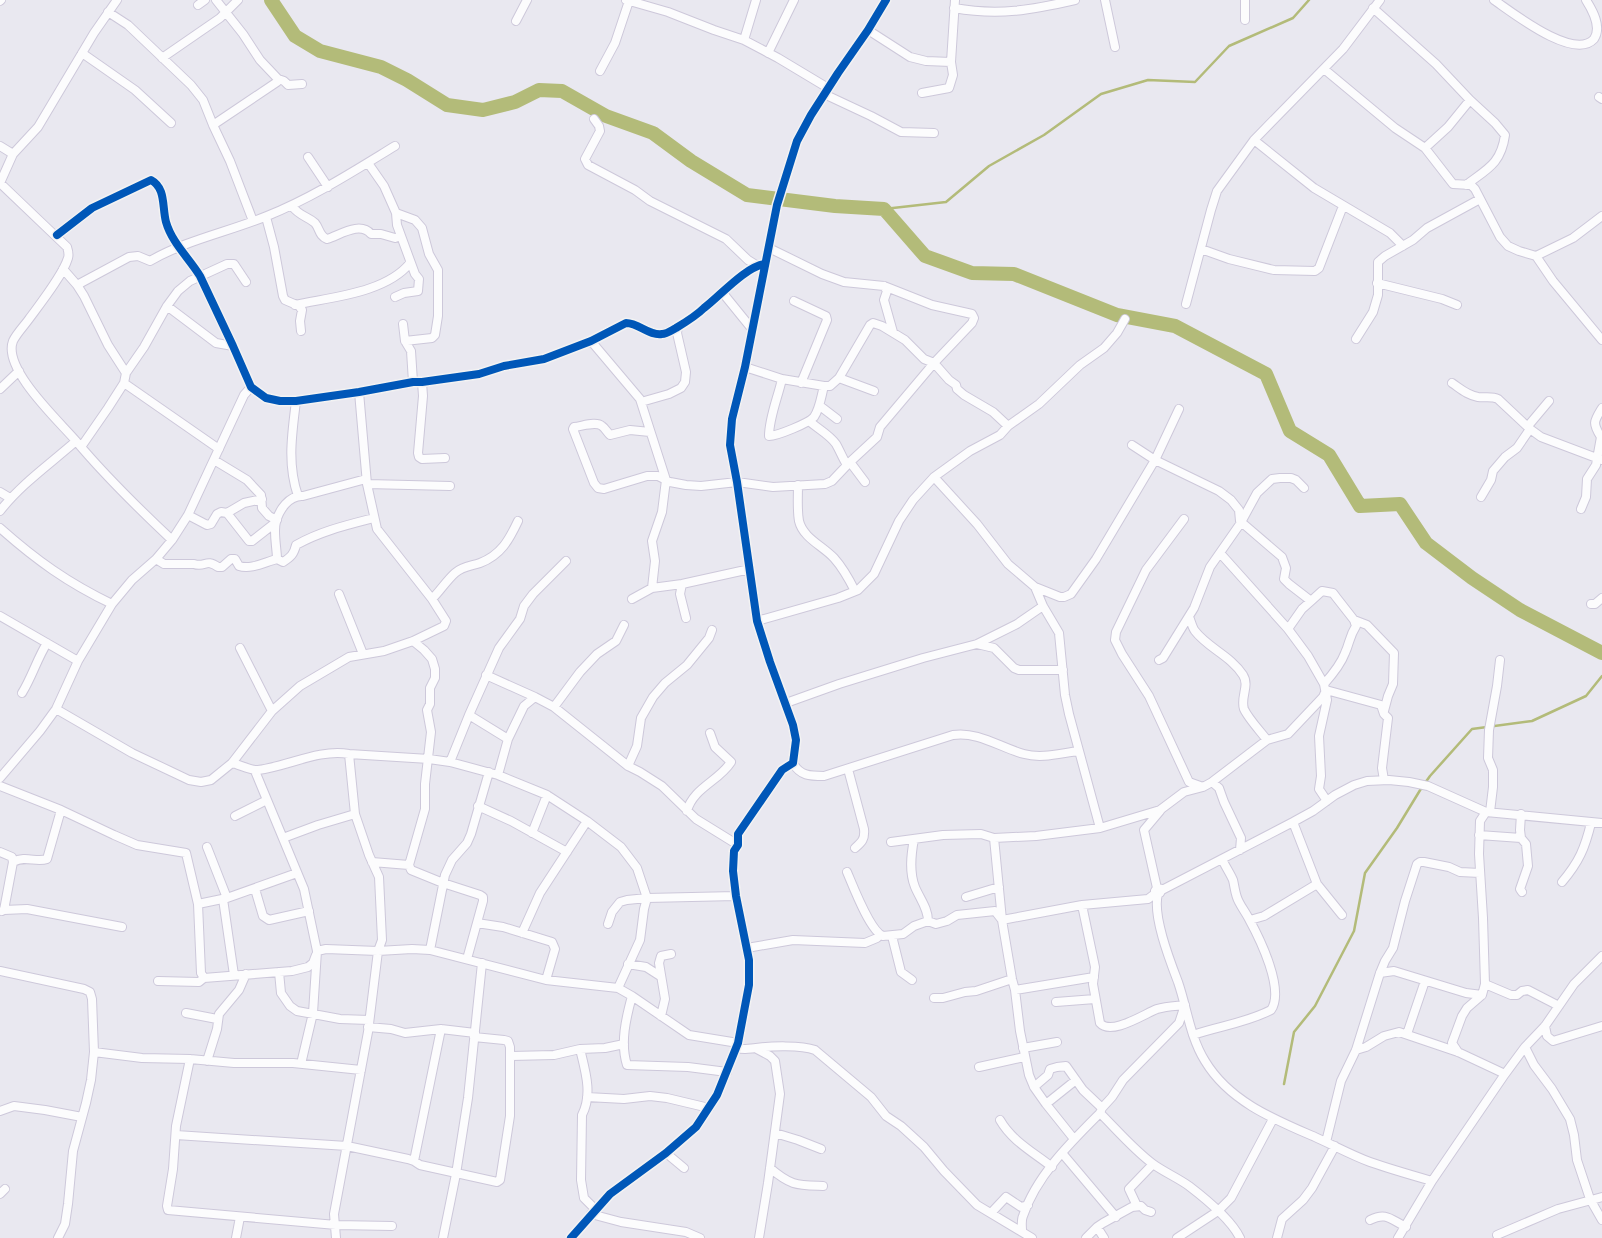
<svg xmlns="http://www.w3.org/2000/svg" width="1602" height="1238" viewBox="0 0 1602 1238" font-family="'Fira Sans',sans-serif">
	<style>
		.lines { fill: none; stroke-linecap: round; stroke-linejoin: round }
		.stream { stroke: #b3bb79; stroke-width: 2.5 }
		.river { stroke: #b3bb79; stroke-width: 14 }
		.minor-casing { stroke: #cdc8da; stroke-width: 10 }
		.minor { stroke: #fcfcfd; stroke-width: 8 }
		.cycleway-casing { stroke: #f3f3f3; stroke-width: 11 }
		.cycleway { stroke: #0057b8; stroke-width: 8 }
	</style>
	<rect width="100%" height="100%" fill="#e9e8f0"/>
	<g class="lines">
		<!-- stream -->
		<path class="stream" d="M884,209L946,202L989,166L1044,135L1101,94L1148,80L1195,82L1229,46L1293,18L1309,0
			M1425,783L1430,776L1472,729L1532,721L1586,696L1602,676
			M1284,1084L1294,1032L1315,1006L1354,931L1365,873L1397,828L1422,787"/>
		<!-- river -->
		<path class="river" d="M271,0L295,36L320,51L381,67L407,80L447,105L483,110L515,102L539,90L562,91L606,116L653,133L691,161L747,195L835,206L884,209L925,256L972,273L1014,274L1117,315L1175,326L1266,374L1290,431L1329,455L1360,506L1400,504L1426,543L1472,578L1520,610L1602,653"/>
		<defs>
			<path id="minor" d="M117,0L94,33L38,127L13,154L0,183L67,247C68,250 69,255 68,258C63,275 40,304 29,319C24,326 17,333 13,341C2,369 60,422 76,441C106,477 138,508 172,540
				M216,0L243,34L260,60L278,79L284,81L288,85L302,84
				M626,0L668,12L714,30L744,40L778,58L828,88
				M1105,0L1115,47
				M1494,0C1513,13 1574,61 1594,39C1602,27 1593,11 1586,0
				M0,1L1,0
				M198,5L205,0
				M954,8C999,16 1031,10 1075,0
				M1373,8L1436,64L1470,100L1495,123L1505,135C1501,164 1487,169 1466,185
				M108,12L128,25L191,85L203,100L213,125L230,161L253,221
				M1245,20V0
				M516,21L527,0
				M868,30L910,57L926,61L951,62
				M744,40L756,0
				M82,53L135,90L171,123
				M768,53L794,0
				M162,58L220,18L238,0
				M1324,69L1395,128L1425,148L1453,184L1471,185L1475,189L1500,237L1508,246L1519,251L1536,256L1553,281L1602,340
				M600,71L615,43L629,1
				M922,93L949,88L953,75L951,62L955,0
				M824,94L871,116L901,132L934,133
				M1599,97L1602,99
				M594,119L599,126L600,131L585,159L588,165L635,190L650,201L726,239L748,260L756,265
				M213,125L277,82L278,79
				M1254,140L1314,188L1390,233L1403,246
				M0,146L13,154
				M1425,148L1448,127L1470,100
				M308,157L328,187
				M368,163L384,186L396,213L397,225L415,274L419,279L418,291L404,293L395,297
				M292,206C299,216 307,216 315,223C320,229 319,236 327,239C340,235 360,221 371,234H381L395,238L401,236
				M396,213L415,220L422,228L429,254L438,270V316L435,335L432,338L405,341
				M266,217L274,247L283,296L285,300L299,306L302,310L300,321L301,331
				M57,235L92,208L151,180C166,188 162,207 166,222C172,243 189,258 200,276L233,346L251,387L266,398L280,401H296L359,392L413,382H422L479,374L504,366L544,359L591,341L626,323C639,323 649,336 662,334C667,334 672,330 676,328C686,322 696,316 704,308C721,295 745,267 765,264
				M1201,249L1229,259L1274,270L1315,271L1319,268L1343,206
				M1536,256L1573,238L1602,216
				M63,269L77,285L84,296L108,345L126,373
				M1377,283L1442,299L1457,305
				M77,285L129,257L138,256L150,261C186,240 228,232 267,216C312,198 354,171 395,146
				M884,286L887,291L884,300L893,332
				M722,292L752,329
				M794,301L826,316L827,320L801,383
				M1186,304L1211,210L1217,191L1254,140L1343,49L1380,0
				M295,305C331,297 386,293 410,263
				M167,306L216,343L233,346
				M403,324L405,341L411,351L413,382
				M1356,339L1373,312L1378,295V262L1385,256L1413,240L1427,228L1480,199
				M591,341L640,399L666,480L662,512L652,541L655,561L652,588
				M745,367L782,379L824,386H830L839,378L870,325L873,323L882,326L905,340L924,359L934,363L949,380L956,385L957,389L964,395L993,412L1008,426
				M839,378L874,391
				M782,379C778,397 769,418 769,436C777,436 809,423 814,417C820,408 821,397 824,386
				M422,382L423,396L418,453L419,457L422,459L445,458
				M124,383L219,449
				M1452,383C1461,389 1467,395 1478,397C1485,398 1492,396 1498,399L1530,429L1541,437L1602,460
				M0,389L19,371
				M296,401C292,434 287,464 298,496
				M641,402L669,394L681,388L685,382L686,372L677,333L678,327
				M820,406L837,419
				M809,421C817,428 830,435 836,444C840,451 843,459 847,465
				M1528,426L1549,401
				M650,432L630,430L610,435C607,432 605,428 602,426C596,421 583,426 574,427L573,429L594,483L598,488L604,489L647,476H658L670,482L686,485L701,486L737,482L773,487L825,484L832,481L850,462L877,437L880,427L934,363L972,323L974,318L972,314L932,305L884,286L844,282L822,274L769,248
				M1132,445L1155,460L1219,491L1231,500L1239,510L1240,521L1282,557L1286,568L1284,579L1289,584L1311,601L1322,591L1333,593L1336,597L1354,620L1356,626C1349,637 1350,642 1345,653C1341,664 1332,675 1324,684
				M81,447L108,408L124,383L126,373L144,347L167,306L178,291L190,281L227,264H234L246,282
				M214,460L247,480L261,495L262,508L269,516L277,520
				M850,462L865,482
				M934,477L977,524L1008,564L1035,587L1060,597H1064L1071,594L1096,559L1155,460L1179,409
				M367,484L450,486
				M798,485C798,496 797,510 799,521C803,538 823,546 834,558C843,568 849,579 855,591
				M0,492L10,498
				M1481,497L1491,480L1493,471L1505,457L1517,448L1530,429
				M1581,509L1586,497L1587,479L1596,465L1601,437C1592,423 1594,421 1602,408
				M0,511C21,484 50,464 76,441
				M227,513L249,541H252L275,523
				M188,515L207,525L211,524L217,514L221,512L227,513L244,503L262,499
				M1184,519L1146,570L1116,632L1115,640L1122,654L1149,696L1189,782L1203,787
				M0,528C36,560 68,583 112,604
				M1220,553L1288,629L1308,656L1324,684L1327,700L1319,736L1321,776L1319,789L1327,801
				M156,559L164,564H194C205,568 206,558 218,567H222L231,559H235L239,566C251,570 265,562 277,559L283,562C291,557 294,554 296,545C321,531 347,525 374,518
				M277,559C277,549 273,531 276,522C279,510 289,495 303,496L366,479
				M682,584L680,594L686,618
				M1035,587L1043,606L1059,633L1065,695L1069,714L1100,828
				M339,594L363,654
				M432,599C440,591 447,580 455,573C463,566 472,566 480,563C501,555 509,540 518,521
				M632,599L652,588L682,584L750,569
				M1591,604H1595L1602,598
				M0,616L78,661
				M1189,617C1191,621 1192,627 1195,631C1208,648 1231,656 1243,675C1250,686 1240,697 1244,709C1248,718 1260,731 1267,740
				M1354,620L1367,625L1394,653L1393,684L1388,696L1384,711
				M757,621L838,598L858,590L874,574L899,521L913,500L934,477L970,451L1000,435L1008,426L1039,404L1080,365L1104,348L1117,333L1125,319
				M1288,629L1302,609L1311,601
				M977,644L994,648L1014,668L1019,670H1063
				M240,648L272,711
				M1159,660L1163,658L1194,608L1210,567L1240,524L1257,493L1272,479L1280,478H1291L1296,480L1304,488
				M486,675L535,697L554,707L628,766L640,772L662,786L696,819L738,845
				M1326,690L1381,705L1384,714L1388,718L1382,768L1384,780
				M22,693C32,677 37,659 47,643
				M786,703L839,684L923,658L977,644L1017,624L1043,606
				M554,707L580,672L597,654L616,641L624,625
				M56,709L132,753L189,780L201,782L211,780L232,763L272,711L300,686L349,657L384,651L413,641L444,626L446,621L432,599L377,529L367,484L359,392
				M469,715L508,739
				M450,762L469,715L499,648L520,619L524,606L533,594L566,561
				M232,763C238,764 252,771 258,770C289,766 318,749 349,754L429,759L450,762L498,775L547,795L587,821L621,847L637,868L647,898L644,909L640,940L618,988
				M793,763C800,776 810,776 824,776L953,735C978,731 1001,748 1024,754C1042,759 1061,753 1079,751
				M628,766L637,746L641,718L653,697L665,683L687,665L709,638L712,630
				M848,769L864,829C865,839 862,842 855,848
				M255,771L304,889L317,951L313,1013L301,1064
				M498,775L508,739L524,706L535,697
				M0,778L40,731L56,709L78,661L112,604L132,580L156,559L172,540L188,515L244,395L251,387
				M1212,782L1219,788L1224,802L1241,838L1240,850
				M0,786L61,810L114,835L137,845L186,853L198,904L201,973L204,978
				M478,806L511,821L567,852
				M687,811C693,788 719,781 731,762L715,747L710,733
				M1490,812L1493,787V770L1488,758L1489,730L1497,686L1500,660
				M1521,814L1520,830L1521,838L1526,844L1528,866L1520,889L1522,892
				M235,816L267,800
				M1293,822L1317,884L1342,915
				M532,833L547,795
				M1479,835L1521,838
				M283,838L318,825L355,814
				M994,838L1002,920L1012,979L1015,990L1020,1031L1029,1075L1034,1087L1046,1104L1074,1139
				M914,839C911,855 909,872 915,887C920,899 928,908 928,921
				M891,842L943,835L981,834L994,838L1036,836L1100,828L1160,810L1184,792L1203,787L1212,782L1267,740L1288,734L1323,697L1326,690
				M207,847L227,898
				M0,852L12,857L13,862L4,910L2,911
				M13,862C26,855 36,863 47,859L61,810
				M372,862L409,865L411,870L443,883L480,895L483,897V901L467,959
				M409,865L425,809V784L431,732L427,710L430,704V688L435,678V669L432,659L424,650L413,641
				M847,872C853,886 870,931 883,936L903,934L914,926L928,921L936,924L947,921L957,915L995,911L1002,920L1082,905L1148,899L1156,893
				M1562,882C1579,862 1585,848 1591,823
				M1157,888L1162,889L1160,893L1157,894L1155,891L1157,888L1144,830L1160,811
				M255,889L263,916L269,920L309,911
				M1162,890L1293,822L1313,811L1335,795L1354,785L1367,781L1389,780L1409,782L1428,786L1486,812L1602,823
				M1158,894C1152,915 1170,961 1178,982C1187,1008 1190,1037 1205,1061C1229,1101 1273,1119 1315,1137C1333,1145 1351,1155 1370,1162C1390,1169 1411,1175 1432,1181
				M966,897L999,887
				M223,899L234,975
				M198,904L227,898L297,873
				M4,910L27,909L122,927
				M1250,920L1264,916L1317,884
				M477,923L503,927L552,942L555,949L546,980
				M608,924L612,912L620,902L627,900L647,898L736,896
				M522,933L540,893L587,821
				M892,936L901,972L912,980
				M747,948L793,940L865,943L877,938L880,935
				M430,950L445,875L452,860L467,843L471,834L489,772
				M317,951L326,949L378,951L412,949L430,950L546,980L618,988L632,996L689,1035L738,1043
				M628,964L646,967L660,976
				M0,971L84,989L90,992L92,999L94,1052L91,1080L86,1103L73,1151L68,1204L65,1224L58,1238
				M279,972L281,993L290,1006L297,1011L340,1019L369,1020
				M1380,973L1394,971L1466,993L1482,995
				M158,981L199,982L204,978L292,971L308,967L313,963L316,955
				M1485,984L1511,995H1517L1522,991L1528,990L1559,1006
				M1015,990L1094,977
				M632,996C626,1018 620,1043 627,1065L688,1067L727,1072
				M934,998H943L965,992L976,991L1012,979
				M1056,1002L1095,999
				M186,1013L217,1019
				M661,1016L665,999L659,963L661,956L671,954
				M1545,1026L1547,1036L1553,1041L1602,1026
				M368,1027L391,1029L405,1033L441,1029L475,1033
				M1407,1034L1425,981
				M1193,1035C1219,1026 1246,1023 1271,1010C1285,990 1260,939 1249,919C1246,913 1242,908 1239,902C1235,895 1235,888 1233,880C1230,873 1225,866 1222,859
				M1525,1047L1534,1065L1552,1089L1570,1119L1574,1135L1577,1160L1590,1199L1602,1220
				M736,1048C745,1050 747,1049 756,1048C771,1046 801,1045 815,1050L871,1097L886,1116L901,1126L924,1147L944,1171L977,1205L1032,1238
				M1023,1048L1057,1042
				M580,1049C585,1070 593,1094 582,1115L581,1180L584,1198L596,1210
				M757,1049L770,1056L775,1061L780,1094L768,1183L759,1238
				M1356,1050L1366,1047L1384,1036L1399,1032L1458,1052L1505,1074
				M94,1052L142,1058L190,1059L234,1063H293L361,1070
				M1458,1052L1452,1043L1462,1016L1467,1008L1482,995L1485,984L1483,918L1479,854L1480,821L1486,812
				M511,1056L554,1055L580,1049L605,1048L624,1044
				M190,1059L176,1126L173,1169L167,1206L168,1210L336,1225L392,1226
				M207,1061L217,1029L219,1014L239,990L246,974
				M979,1067L1024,1057
				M1034,1087L1048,1075L1050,1069L1057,1067L1066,1066L1083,1090L1102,1108
				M587,1097L624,1099L650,1096L667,1098L709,1108
				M1046,1104L1076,1080
				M0,1111L14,1106L45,1110L82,1117
				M1100,1113C1117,1130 1134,1150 1153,1164C1164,1172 1178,1178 1189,1186C1206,1199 1231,1219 1240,1238
				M1000,1120C1012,1141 1033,1152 1052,1167
				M775,1133L798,1140L821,1149
				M176,1135L347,1146L408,1159L414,1161L420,1165L497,1182L500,1180L510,1116V1047L508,1041L504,1040L474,1037
				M1326,1142L1341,1081L1356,1050L1380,973L1385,961L1393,948L1405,901L1417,864L1420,862H1424L1449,867L1460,872L1480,873
				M666,1153L684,1168
				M1062,1153L1116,1217
				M414,1161L441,1029
				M770,1168C791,1186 797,1185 823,1186
				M0,1194L5,1189
				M1137,1206L1129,1189L1153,1164
				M991,1213L1006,1197L1021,1207L1028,1205
				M591,1214L621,1222L686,1232L700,1238
				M1370,1220C1386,1212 1390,1219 1406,1227
				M1097,1227L1104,1238
				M1022,1231C1022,1226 1021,1220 1023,1216C1036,1176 1071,1142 1100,1113L1102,1108L1112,1097L1123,1080L1179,1023L1185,1005C1176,1006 1166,1006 1157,1009C1144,1014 1111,1036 1100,1023L1093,984L1095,967L1082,905
				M1497,1235L1558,1209L1602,1197
				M236,1238L240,1217
				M336,1238L334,1214L368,1032L378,951L382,940L379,877L369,855L355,814L349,754
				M443,1238L456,1174L468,1098L482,963
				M571,1238L610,1194L666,1153L696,1127L717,1095L738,1043L749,985V960L736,896L733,871L734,851L738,845V834L782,770L793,763L796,740L793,725L770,662L757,621L737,482L730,445L732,419L745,367L777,205L797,141L811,115L838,73L868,30L886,0
				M1086,1238L1097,1227L1103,1223L1132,1207L1141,1206L1145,1210L1151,1212
				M1177,1238L1218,1211L1231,1198L1273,1119
				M1277,1238L1282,1219L1303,1200L1312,1188L1335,1146
				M1398,1238L1432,1181L1505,1074L1525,1047L1545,1026L1574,984L1602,956"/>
		</defs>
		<!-- minor casing -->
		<use href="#minor" class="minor-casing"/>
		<!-- minor -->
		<use href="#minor" class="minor"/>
		<defs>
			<path id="cycleway" d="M57,235L92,208L151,180C166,188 162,207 166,222C172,243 189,258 200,276L233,346L251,387L266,398L280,401H296L359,392L413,382H422L479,374L504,366L544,359L591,341L626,323C639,323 649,336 662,334C667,334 672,330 676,328C686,322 696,316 704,308C721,295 745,267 765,264
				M571,1238L610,1194L666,1153L696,1127L717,1095L738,1043L749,985V960L736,896L733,871L734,851L738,845V834L782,770L793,763L796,740L793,725L770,662L757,621L737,482L730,445L732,419L745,367L777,205L797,141L811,115L838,73L868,30L886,0"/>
		</defs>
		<!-- cycleway casing -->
		<use href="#cycleway" class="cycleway-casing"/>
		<!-- cycleway -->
		<use href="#cycleway" class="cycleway"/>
	</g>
</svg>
